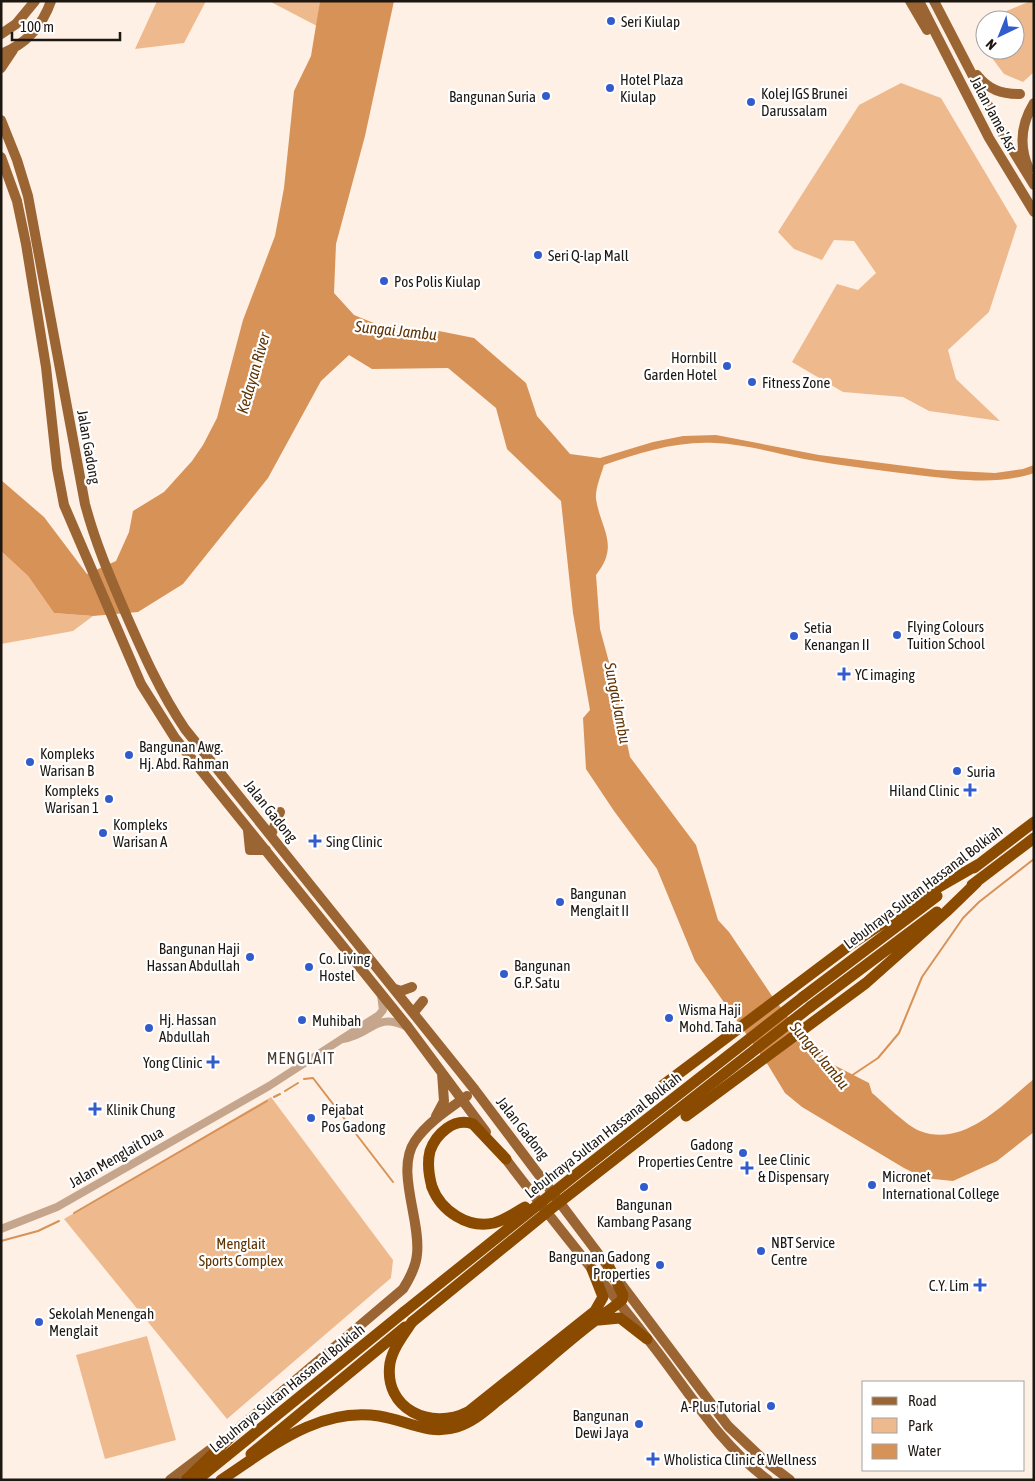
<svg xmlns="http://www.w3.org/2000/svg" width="1035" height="1481" viewBox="0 0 1035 1481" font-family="'Asap Condensed',sans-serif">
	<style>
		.green { fill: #efb98e }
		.water { fill: #d79257 }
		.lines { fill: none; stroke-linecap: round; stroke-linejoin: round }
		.stream { stroke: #d79257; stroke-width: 2 }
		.minor { stroke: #c5a68d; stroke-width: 8 }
		.major { stroke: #9b6433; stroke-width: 10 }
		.highway { stroke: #8a4b00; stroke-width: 11 }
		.highway-bridge { stroke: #8a4b00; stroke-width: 11 }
		.poi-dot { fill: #325ccc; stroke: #fff; stroke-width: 2 }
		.labels { text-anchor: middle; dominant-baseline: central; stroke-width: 4.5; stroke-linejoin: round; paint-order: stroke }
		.poi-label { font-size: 15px; fill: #1d1712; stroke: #fff; text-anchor: start }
		.street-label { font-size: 15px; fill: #1d1712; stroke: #fff }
		.park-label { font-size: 15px; fill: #5e3200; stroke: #fff }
		.water-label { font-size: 16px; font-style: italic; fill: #613403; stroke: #fff }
		.neighbourhood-label { font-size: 16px; letter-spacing: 1px; fill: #4b3d32; stroke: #fff }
	</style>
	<rect width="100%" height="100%" fill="#fef0e5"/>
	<!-- green -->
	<path class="green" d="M157,1H206L184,43L135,49Z
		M269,1H320L317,26Z
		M1031,1H1034V72L1023,82L1004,74L986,50H1015V20H1004V12Z
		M901,83L941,98L1017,226L989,312L948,350L956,379L1000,421L929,411L903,397L843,392L792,362L837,284L858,290L876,273L854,241L834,240L822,260L794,249L778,232L859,105Z
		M1,551L28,576L54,613L93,616L73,631L1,644Z
		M271,1097L393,1260L391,1278L227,1419L64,1219Z
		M147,1336L176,1440L105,1459L76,1355Z"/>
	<!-- water -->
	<path class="water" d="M320,1H394L365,136L336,244L334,293L354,315L403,335L434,330L474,338L526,383L537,416L570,454L600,458L653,442L683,436L716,435L819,455L937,470L995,473L1023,469L1034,465V473C1000,485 959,480 925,476C884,471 844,466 804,459C775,453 744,444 715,443C675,441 640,453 604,465C601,475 595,489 596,499C601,530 620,545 596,575L600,629L612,673L630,757L696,845L718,920L729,932L772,996L804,1038L832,1064L869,1083L872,1093C883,1102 908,1127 920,1131C964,1148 1003,1104 1034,1079V1132L997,1161L953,1181L924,1178L904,1168L802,1107L785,1093L768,1065L695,961L657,869L614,811L586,769L583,718L590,710L573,613L561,501L507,449L496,408L448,368L372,369L349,355L321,381L268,478L183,584L138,612L93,616L54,613L28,576L1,551V480L44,517L87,574L116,561L129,532L133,511L164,492L192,461L203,445L217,418L243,320L275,236L284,188L294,91L311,56Z"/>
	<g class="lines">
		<!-- stream -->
		<path class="stream" d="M851,1076L878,1058L899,1033L922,977L963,918L979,902L1034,859
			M304,1079L313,1078L393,1182
			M285,1091L298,1083
			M274,1097L280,1094
			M74,1213L267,1101
			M1,1241L38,1231L59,1221"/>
		<!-- minor -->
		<path class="minor" d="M343,1039C372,1035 375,1011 407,1027
			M1,1229L57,1207L269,1086L379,1015L383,1010L381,995"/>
		<!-- major -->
		<path class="major" d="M910,1L927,30
			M919,1L989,138L1034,212
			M934,1L1004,136L1034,185
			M1,34L16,24L35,1
			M1,54C26,44 42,27 51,1
			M1,68L13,50
			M977,75C989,90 1001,94 1020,94
			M1,120L17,160L28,196L85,504C95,542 110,577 125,612C143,653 160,692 185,729L475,1090L728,1426L765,1461L790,1480
			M1,157L17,201L26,244L46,367L57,468L64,505L141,684L175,738L408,1027L486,1132
			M1029,169C1019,147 1021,124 1034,103
			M248,830L250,850H266
			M271,835L280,812
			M395,989L401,991L412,987
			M414,1012L423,1001
			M436,1116L444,1101L442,1073
			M502,1154C550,1218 601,1279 650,1342C688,1390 718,1443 768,1480
			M239,1428L403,1289C410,1278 416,1267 417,1254C421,1220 395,1170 415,1141C428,1122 449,1109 467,1096
			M170,1480L211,1449"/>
		<!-- highway -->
		<path class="highway" d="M974,868L1034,822
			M972,885L1034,838
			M803,997L937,896
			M810,1007L937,912
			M662,1086L847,947L925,895L979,864
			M686,1116L866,983L946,912L977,882
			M432,1187C429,1176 427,1163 430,1151C436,1134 454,1117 473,1124L506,1159
			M599,1320L620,1318L647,1339
			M412,1322C404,1334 393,1348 390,1363C383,1409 431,1431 468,1412L595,1311L603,1297L592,1269
			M251,1454L405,1327
			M186,1480L244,1424
			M197,1480L404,1312
			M221,1480C270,1448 317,1407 379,1416C406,1420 428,1436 457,1427C474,1422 487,1409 501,1398C532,1374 561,1347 592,1323C602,1315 613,1308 622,1300L623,1295L608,1265"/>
		<!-- highway-bridge -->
		<path class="highway-bridge" d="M432,1187C441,1211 468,1229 494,1223C505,1220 516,1212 525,1207
			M404,1312L574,1176L803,997
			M412,1322L552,1208L810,1007"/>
	</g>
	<!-- markers -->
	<g class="poi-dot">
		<circle cx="611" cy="21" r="5"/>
		<circle cx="610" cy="88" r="5"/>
		<circle cx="546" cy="96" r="5"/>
		<circle cx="751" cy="102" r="5"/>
		<circle cx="538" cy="255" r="5"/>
		<circle cx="384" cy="281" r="5"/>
		<circle cx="727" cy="366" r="5"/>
		<circle cx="752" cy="382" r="5"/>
		<circle cx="897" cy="635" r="5"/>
		<circle cx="794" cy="636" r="5"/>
		<path d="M841.5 666.5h5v5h5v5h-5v5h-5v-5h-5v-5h5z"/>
		<circle cx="129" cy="755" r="5"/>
		<circle cx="30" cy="762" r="5"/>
		<circle cx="957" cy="771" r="5"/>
		<path d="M967.5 782.5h5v5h5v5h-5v5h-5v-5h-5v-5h5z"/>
		<circle cx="109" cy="799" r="5"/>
		<circle cx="103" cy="833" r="5"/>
		<path d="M312.5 833.5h5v5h5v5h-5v5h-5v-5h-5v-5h5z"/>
		<circle cx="560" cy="902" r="5"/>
		<circle cx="250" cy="957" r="5"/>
		<circle cx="309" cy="967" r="5"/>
		<circle cx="504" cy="974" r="5"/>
		<circle cx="669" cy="1018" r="5"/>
		<circle cx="302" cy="1020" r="5"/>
		<circle cx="149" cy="1028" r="5"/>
		<path d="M210.5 1054.5h5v5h5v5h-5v5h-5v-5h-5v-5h5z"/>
		<path d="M92.5 1101.5h5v5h5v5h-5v5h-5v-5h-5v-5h5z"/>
		<circle cx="311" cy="1118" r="5"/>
		<circle cx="743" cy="1153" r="5"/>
		<path d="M744.5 1160.5h5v5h5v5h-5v5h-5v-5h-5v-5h5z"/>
		<circle cx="872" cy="1185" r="5"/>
		<circle cx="644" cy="1187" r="5"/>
		<circle cx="761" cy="1251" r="5"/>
		<circle cx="660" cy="1265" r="5"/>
		<path d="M977.5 1277.5h5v5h5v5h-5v5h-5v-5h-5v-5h5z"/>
		<circle cx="39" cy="1322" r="5"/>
		<circle cx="771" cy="1406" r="5"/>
		<circle cx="639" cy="1424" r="5"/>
		<path d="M650.5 1451.5h5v5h5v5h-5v5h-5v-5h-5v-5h5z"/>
	</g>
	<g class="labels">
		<!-- poi labels -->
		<g class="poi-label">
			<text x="621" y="21">Seri Kiulap</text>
			<text x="620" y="79">Hotel Plaza<tspan x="620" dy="17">Kiulap</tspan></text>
			<text x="761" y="93">Kolej IGS Brunei<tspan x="761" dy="17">Darussalam</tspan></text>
			<text x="536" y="96" text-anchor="end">Bangunan Suria</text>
			<text x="548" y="255">Seri Q-lap Mall</text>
			<text x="394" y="281">Pos Polis Kiulap</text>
			<text x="717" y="357" text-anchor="end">Hornbill<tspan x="717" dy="17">Garden Hotel</tspan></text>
			<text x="762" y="382">Fitness Zone</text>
			<text x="907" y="626">Flying Colours<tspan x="907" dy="17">Tuition School</tspan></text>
			<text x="804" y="627">Setia<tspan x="804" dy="17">Kenangan II</tspan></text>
			<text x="855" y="674">YC imaging</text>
			<text x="139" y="746">Bangunan Awg.<tspan x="139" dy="17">Hj. Abd. Rahman</tspan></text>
			<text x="40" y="753">Kompleks<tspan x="40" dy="17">Warisan B</tspan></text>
			<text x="967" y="771">Suria</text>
			<text x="99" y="790" text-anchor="end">Kompleks<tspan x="99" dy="17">Warisan 1</tspan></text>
			<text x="959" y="790" text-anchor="end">Hiland Clinic</text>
			<text x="113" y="824">Kompleks<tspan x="113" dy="17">Warisan A</tspan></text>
			<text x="326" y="841">Sing Clinic</text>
			<text x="570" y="893">Bangunan<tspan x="570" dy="17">Menglait II</tspan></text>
			<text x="240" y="948" text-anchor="end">Bangunan Haji<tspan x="240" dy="17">Hassan Abdullah</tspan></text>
			<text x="319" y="958">Co. Living<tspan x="319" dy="17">Hostel</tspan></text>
			<text x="514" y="965">Bangunan<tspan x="514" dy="17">G.P. Satu</tspan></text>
			<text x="679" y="1009">Wisma Haji<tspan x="679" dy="17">Mohd. Taha</tspan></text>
			<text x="159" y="1019">Hj. Hassan<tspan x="159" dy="17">Abdullah</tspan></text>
			<text x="312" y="1020">Muhibah</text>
			<text x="202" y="1062" text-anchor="end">Yong Clinic</text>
			<text x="106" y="1109">Klinik Chung</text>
			<text x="321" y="1109">Pejabat<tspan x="321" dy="17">Pos Gadong</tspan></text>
			<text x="733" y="1144" text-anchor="end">Gadong<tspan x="733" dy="17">Properties Centre</tspan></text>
			<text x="758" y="1159">Lee Clinic<tspan x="758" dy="17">&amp; Dispensary</tspan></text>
			<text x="882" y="1176">Micronet<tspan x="882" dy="17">International College</tspan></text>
			<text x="644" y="1204" text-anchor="middle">Bangunan<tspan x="644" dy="17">Kambang Pasang</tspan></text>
			<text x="771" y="1242">NBT Service<tspan x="771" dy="17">Centre</tspan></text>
			<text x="650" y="1256" text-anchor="end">Bangunan Gadong<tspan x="650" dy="17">Properties</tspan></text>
			<text x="969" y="1285" text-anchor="end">C.Y. Lim</text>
			<text x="49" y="1313">Sekolah Menengah<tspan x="49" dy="17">Menglait</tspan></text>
			<text x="761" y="1406" text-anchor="end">A-Plus Tutorial</text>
			<text x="629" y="1415" text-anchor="end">Bangunan<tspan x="629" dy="17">Dewi Jaya</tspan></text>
			<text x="664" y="1459">Wholistica Clinic &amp; Wellness</text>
		</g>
		<!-- street labels -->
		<g class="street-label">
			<text transform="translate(994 114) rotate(62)">Jalan Jame 'Asr</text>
			<text transform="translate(89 447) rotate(80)">Jalan Gadong</text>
			<text transform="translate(271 811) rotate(51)">Jalan Gadong</text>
			<text transform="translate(923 887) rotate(-37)">Lebuhraya Sultan Hassanal Bolkiah</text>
			<text transform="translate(523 1128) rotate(52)">Jalan Gadong</text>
			<text transform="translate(603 1135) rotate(-38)">Lebuhraya Sultan Hassanal Bolkiah</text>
			<text transform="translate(116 1157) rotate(-30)">Jalan Menglait Dua</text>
			<text transform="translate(287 1388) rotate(-39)">Lebuhraya Sultan Hassanal Bolkiah</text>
		</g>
		<!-- park labels -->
		<g class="park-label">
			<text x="241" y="1243">Menglait<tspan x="241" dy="17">Sports Complex</tspan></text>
		</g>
		<!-- water labels -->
		<g class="water-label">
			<text transform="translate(396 330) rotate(6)">Sungai Jambu</text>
			<text transform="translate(253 373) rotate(-74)">Kedayan River</text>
			<text transform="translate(618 703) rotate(79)">Sungai Jambu</text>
			<text transform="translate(820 1055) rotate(50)">Sungai Jambu</text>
		</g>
		<!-- neighbourhood labels -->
		<g class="neighbourhood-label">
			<text x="301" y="1058">MENGLAIT</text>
		</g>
	</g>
	<!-- border -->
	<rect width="1035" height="1481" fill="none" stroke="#1d1712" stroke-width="5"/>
	<!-- legend -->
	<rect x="862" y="1381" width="162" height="90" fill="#ffffff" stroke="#a5a2a0"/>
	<rect x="872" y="1397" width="25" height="8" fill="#9b6433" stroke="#a5a2a0"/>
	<text x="908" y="1406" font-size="15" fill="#1d1712">Road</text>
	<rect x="872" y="1418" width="25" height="15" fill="#efb98e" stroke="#a5a2a0"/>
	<text x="908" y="1431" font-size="15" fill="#1d1712">Park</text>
	<rect x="872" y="1444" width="25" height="15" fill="#d79257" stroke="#a5a2a0"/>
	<text x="908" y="1456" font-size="15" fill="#1d1712">Water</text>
	<!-- north arrow -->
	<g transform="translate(1000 35) rotate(223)"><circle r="24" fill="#ffffff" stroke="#a5a2a0"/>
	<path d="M0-4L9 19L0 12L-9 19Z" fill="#325ccc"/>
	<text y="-8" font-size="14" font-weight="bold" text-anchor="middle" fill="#1d1712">N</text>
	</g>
	<!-- scale -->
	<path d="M12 32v8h108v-8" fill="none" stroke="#1d1712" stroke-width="2.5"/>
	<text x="20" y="32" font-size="15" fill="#1d1712" stroke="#ffffff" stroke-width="4" paint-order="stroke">100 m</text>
</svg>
